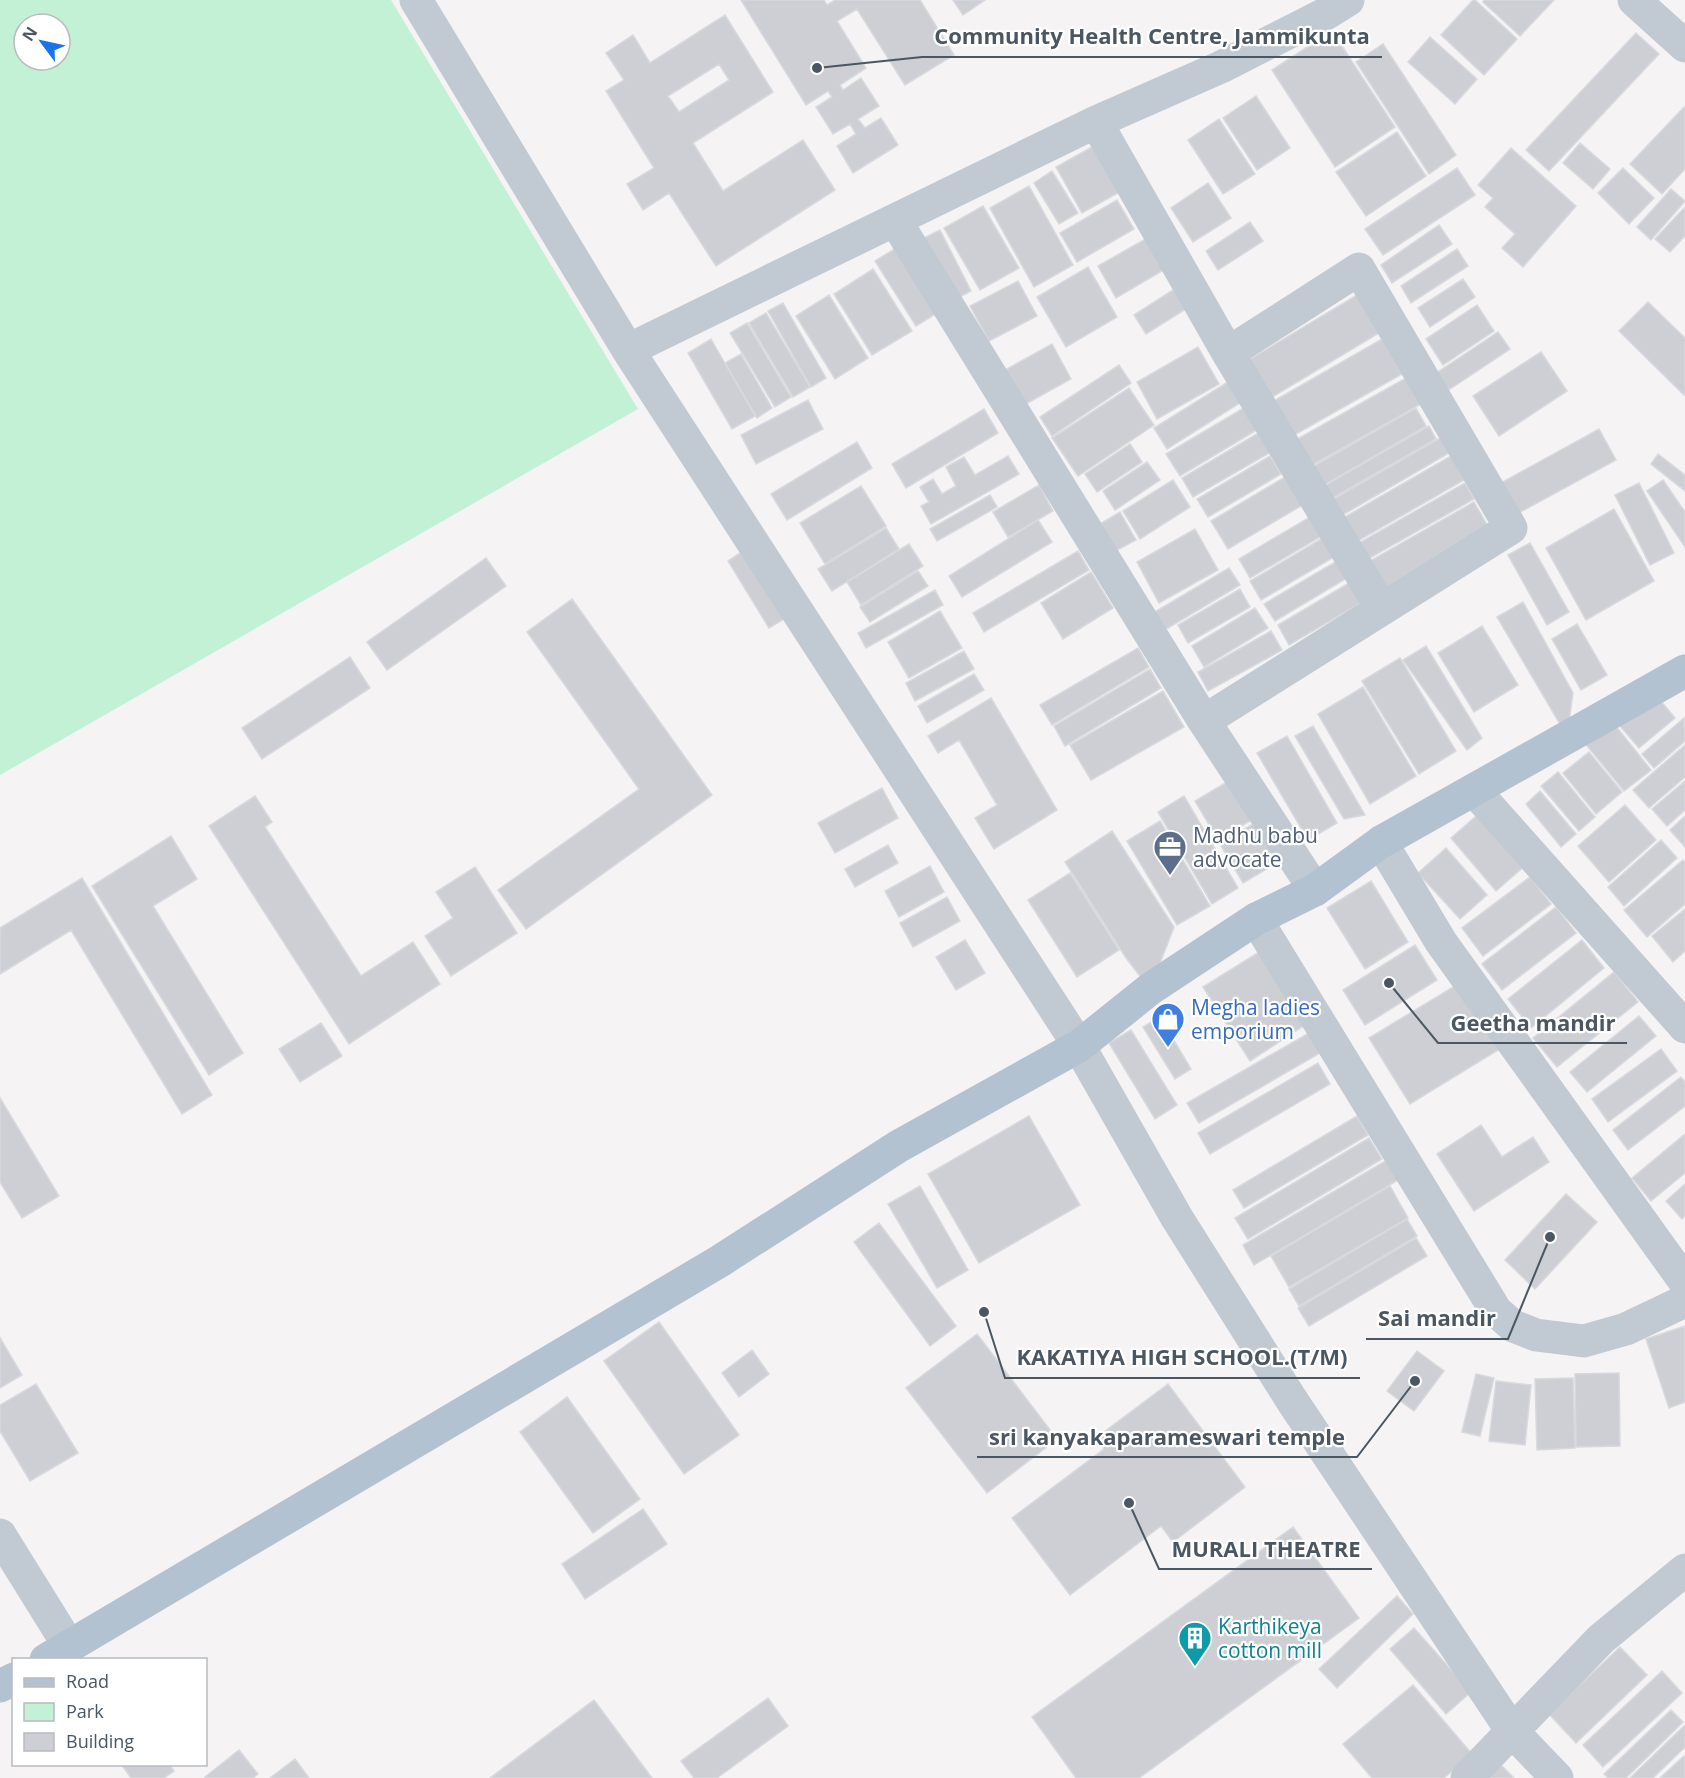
<svg xmlns="http://www.w3.org/2000/svg" width="1685" height="1778" viewBox="0 0 1685 1778" font-family="'Open Sans',sans-serif">
	<style>
		.green { fill: #c3f1d5; fill-rule: evenodd }
		.building { fill: #cdcfd5; stroke: #d7d9de; stroke-width: 1.5; fill-rule: evenodd }
		.lines { fill: none; stroke-linecap: round; stroke-linejoin: round }
		.minor { stroke: #c1cad2; stroke-width: 33 }
		.major { stroke: #b3c2d1; stroke-width: 33 }
		.labels { text-anchor: middle; dominant-baseline: central; stroke-width: 4.5; stroke-linejoin: round; paint-order: stroke }
		.service-label { font-size: 21px; fill: #4e5e75; stroke: #fff; text-anchor: start }
		.shop-label { font-size: 21px; fill: #366cbe; stroke: #fff; text-anchor: start }
		.culture-label { font-size: 21px; fill: #0d838f; stroke: #fff; text-anchor: start }
		.leader { fill: none; stroke: #4a5661; stroke-width: 2 }
		.callout-dot { fill: #4a5661; stroke: #fff; stroke-width: 2 }
		.callout-label { font-size: 22px; text-anchor: middle; font-weight: bold; fill: #4a5661; stroke: #fff; stroke-width: 4.5; stroke-linejoin: round; paint-order: stroke }
	</style>
	<rect width="100%" height="100%" fill="#f5f3f3"/>
	<!-- green -->
	<path class="green" d="M0,0H391L638,409L0,775ZM24,24H60V60H24Z"/>
	<!-- building -->
	<path class="building" d="M741,0H824L827,5L835,0H920L954,55L905,85L857,9L837,21L866,68L840,85L843,90L861,78L879,106L858,119L865,128L881,118L898,145L853,173L837,146L856,134L850,124L833,134L816,107L832,97L828,91L806,105Z
		M953,0H985L963,15Z
		M1473,0H1475L1517,39L1484,75L1441,35Z
		M1484,0H1554L1520,36L1483,2Z
		M725,15L773,92L693,143L723,191L803,140L835,190L716,266L669,193L643,210L627,184L654,168L606,91L624,80L606,53L633,35L650,63ZM719,64L729,80L679,112L668,96Z
		M1332,31L1395,127L1335,167L1272,70Z
		M1636,33L1659,54L1549,171L1526,150Z
		M1430,37L1477,79L1455,104L1408,62Z
		M1383,44L1456,155L1429,174L1356,62Z
		M1256,96L1290,148L1257,170L1223,118Z
		M1685,106V169L1662,194L1630,164Z
		M1219,119L1255,174L1223,194L1188,140Z
		M1397,132L1426,176L1366,216L1336,172Z
		M1099,143L1125,189L1082,213L1056,167Z
		M1580,143L1610,169L1593,189L1563,163Z
		M1511,148L1576,206L1523,267L1502,248L1515,234L1485,207L1493,198L1478,185Z
		M1457,168L1475,195L1383,255L1365,229Z
		M1623,168L1654,198L1629,224L1598,193Z
		M1052,171L1078,213L1059,224L1034,183Z
		M1208,183L1231,218L1193,242L1171,208Z
		M1029,186L1073,265L1034,287L990,208Z
		M1671,189L1685,201L1651,240L1637,227Z
		M1117,200L1134,229L1077,262L1060,233Z
		M983,206L1019,268L980,290L944,228Z
		M1685,207V236L1670,252L1655,239Z
		M1250,222L1263,241L1218,270L1206,251Z
		M1439,225L1452,244L1392,283L1381,265Z
		M940,230L971,291L952,301L920,240Z
		M1149,237L1167,268L1116,298L1098,266Z
		M901,245L942,310L916,326L875,261Z
		M1457,249L1468,266L1411,303L1401,286Z
		M1088,267L1117,317L1066,347L1037,297Z
		M873,269L912,331L872,355L834,294Z
		M1463,279L1475,297L1430,327L1418,308Z
		M1018,281L1037,316L989,341L970,306Z
		M1176,288L1189,307L1146,334L1134,315Z
		M1362,292L1384,330L1269,399L1247,361Z
		M829,295L868,358L835,379L796,316Z
		M1648,302L1685,338V393L1684,395L1619,331Z
		M783,303L826,378L811,387L768,311Z
		M1477,305L1494,331L1443,365L1426,339Z
		M766,313L810,387L793,397L749,323Z
		M747,323L791,397L775,407L730,333Z
		M1498,332L1510,349L1447,391L1435,374Z
		M711,339L755,416L732,429L688,353Z
		M1382,339L1402,374L1289,438L1270,403Z
		M1052,344L1071,379L1024,405L1005,370Z
		M1198,347L1219,384L1157,419L1137,382Z
		M1541,352L1567,391L1499,436L1473,396Z
		M741,354L772,408L757,418L725,363Z
		M1119,365L1131,383L1052,436L1040,417Z
		M1406,378L1421,404L1307,468L1292,442Z
		M1231,380L1243,401L1167,449L1154,428Z
		M1129,388L1154,425L1078,476L1052,438Z
		M808,400L823,429L756,464L741,435Z
		M1247,406L1260,428L1180,476L1166,454Z
		M1416,408L1426,426L1323,486L1312,467Z
		M984,409L998,433L906,488L892,464Z
		M1429,426L1436,439L1329,500L1322,487Z
		M1599,429L1616,460L1515,515L1499,484Z
		M1260,432L1271,452L1193,497L1182,478Z
		M1440,438L1449,453L1339,517L1330,501Z
		M857,442L872,468L787,520L771,494Z
		M1130,444L1142,462L1097,492L1085,474Z
		M1658,454L1685,475V491L1651,464Z
		M1008,456L1019,474L931,524L921,506L929,502L920,487L933,479L942,494L956,486L946,467L964,457L975,475Z
		M1270,456L1281,474L1208,517L1197,499Z
		M1451,456L1464,480L1356,542L1343,518Z
		M1147,462L1160,480L1115,510L1103,491Z
		M1290,474L1306,503L1228,549L1211,521Z
		M1173,480L1190,507L1140,539L1123,511Z
		M1663,480L1685,512V547L1647,491Z
		M1465,483L1474,499L1368,559L1359,543Z
		M1639,483L1674,553L1650,565L1615,495Z
		M1039,485L1053,511L1008,537L993,512Z
		M861,486L886,526L825,564L800,523Z
		M990,495L997,507L937,541L930,529Z
		M1474,502L1490,530L1386,590L1370,561Z
		M1614,509L1654,581L1586,620L1546,548Z
		M1120,512L1136,540L1108,555L1093,528Z
		M1315,514L1327,533L1250,578L1239,559Z
		M1038,520L1052,542L962,597L949,576Z
		M886,528L899,549L832,591L818,569Z
		M1195,529L1218,570L1159,603L1137,562Z
		M1328,535L1339,554L1261,600L1250,581Z
		M1530,543L1569,612L1547,625L1508,555Z
		M909,544L923,566L861,605L847,582Z
		M743,551L784,619L769,628L728,561Z
		M1078,551L1089,570L984,632L973,613Z
		M486,558L506,586L387,670L367,642Z
		M1342,558L1352,575L1275,621L1264,604Z
		M1229,568L1240,585L1163,631L1153,613Z
		M918,571L928,586L870,622L860,607Z
		M1091,572L1113,608L1063,639L1041,603Z
		M1354,580L1366,600L1289,645L1278,625Z
		M1240,589L1250,607L1188,643L1178,625Z
		M935,590L943,605L866,648L858,633Z
		M572,599L712,795L526,929L498,890L639,789L527,632Z
		M1523,602L1573,693L1567,736L1497,617Z
		M1255,608L1268,628L1204,667L1192,646Z
		M940,611L962,648L909,678L888,642Z
		M1577,624L1607,675L1581,690L1552,639Z
		M1482,626L1518,685L1474,712L1438,653Z
		M1271,631L1282,650L1208,691L1198,672Z
		M1426,646L1482,738L1467,750L1403,660Z
		M1138,648L1149,667L1052,725L1040,705Z
		M964,651L974,669L915,701L906,683Z
		M350,657L370,688L262,759L242,728Z
		M1400,658L1456,751L1419,774L1362,681Z
		M1150,669L1161,688L1065,746L1054,726Z
		M974,674L984,690L927,723L918,706Z
		M1363,687L1416,776L1370,804L1318,714Z
		M1163,691L1184,727L1091,780L1070,745Z
		M1655,694L1675,718L1639,748L1613,718Z
		M991,698L1057,810L994,849L975,818L997,805L959,740L938,753L928,736Z
		M1684,718L1685,741L1654,768L1642,754Z
		M1611,720L1651,770L1624,791L1584,742Z
		M1313,726L1365,815L1344,819L1295,736Z
		M1287,736L1337,823L1308,840L1257,753Z
		M1685,745V777L1649,808L1633,790Z
		M1589,752L1622,792L1596,814L1563,773Z
		M1558,772L1595,817L1579,831L1541,786Z
		M1232,779L1255,818L1218,840L1195,801Z
		M1685,781V810L1667,826L1652,809Z
		M882,788L898,818L835,853L818,823Z
		M1540,791L1576,834L1561,847L1526,804Z
		M255,796L272,822L265,827L361,976L413,942L440,984L349,1044L209,826Z
		M1184,796L1238,888L1212,904L1158,812Z
		M1625,805L1656,840L1609,882L1578,846Z
		M1483,810L1528,863L1496,891L1451,838Z
		M1685,816V847L1670,830Z
		M1160,821L1210,906L1177,925L1127,841Z
		M1256,822L1280,861L1243,883L1220,844Z
		M1112,831L1174,927L1150,989L1126,958L1065,862Z
		M171,836L197,879L153,906L243,1053L209,1075L92,886Z
		M1661,840L1677,858L1624,906L1608,887Z
		M888,845L898,863L855,887L845,869Z
		M1446,848L1487,895L1460,919L1418,873Z
		M1683,860L1685,863V904L1647,937L1624,910Z
		M930,866L944,892L899,917L885,891Z
		M475,867L517,933L451,976L425,936L453,918L436,892Z
		M1070,873L1119,950L1077,977L1028,900Z
		M1530,877L1551,904L1483,956L1462,928Z
		M82,878L212,1095L182,1114L71,930L0,974V928Z
		M1371,881L1408,942L1365,969L1327,908Z
		M947,897L960,921L913,947L900,923Z
		M1556,907L1576,933L1502,990L1482,964Z
		M1685,909V951L1673,962L1652,936Z
		M965,940L985,973L956,990L936,957Z
		M1582,940L1604,968L1531,1028L1508,999Z
		M1415,945L1437,980L1365,1025L1343,990Z
		M1259,952L1305,1025L1250,1061L1203,987Z
		M1614,972L1638,1002L1557,1067L1533,1038Z
		M1463,981L1503,1047L1410,1104L1369,1038Z
		M1639,1016L1656,1036L1587,1092L1570,1072Z
		M1160,1017L1191,1069L1175,1079L1143,1027Z
		M321,1023L342,1056L300,1082L279,1049Z
		M1131,1030L1177,1105L1155,1119L1109,1043Z
		M1309,1033L1320,1053L1199,1123L1187,1103Z
		M1661,1049L1677,1071L1608,1122L1592,1099Z
		M1318,1063L1330,1084L1210,1154L1198,1133Z
		M1681,1077L1685,1082V1106L1628,1150L1613,1130Z
		M0,1098L59,1196L22,1218L0,1182Z
		M1029,1116L1080,1205L979,1263L928,1174Z
		M1357,1116L1368,1135L1244,1208L1233,1190Z
		M1481,1125L1502,1157L1533,1137L1549,1162L1474,1211L1437,1154Z
		M1685,1134V1173L1651,1201L1632,1178Z
		M1369,1138L1382,1159L1248,1239L1235,1218Z
		M1387,1160L1398,1180L1254,1265L1243,1245Z
		M1685,1184V1216L1682,1219L1666,1201Z
		M920,1186L968,1270L937,1288L888,1204Z
		M1390,1186L1408,1218L1289,1287L1271,1256Z
		M1566,1194L1597,1222L1535,1289L1505,1260Z
		M1407,1219L1417,1236L1299,1306L1289,1289Z
		M879,1223L956,1326L930,1346L854,1242Z
		M1416,1238L1427,1256L1309,1326L1298,1308Z
		M659,1322L739,1435L684,1474L604,1361Z
		M1685,1326V1402L1669,1408L1646,1339Z
		M977,1334L1057,1439L987,1493L906,1388Z
		M0,1338L22,1375L0,1388Z
		M752,1350L769,1374L739,1397L722,1373Z
		M1417,1351L1444,1371L1414,1411L1387,1391Z
		M1619,1373L1620,1446L1576,1447L1575,1374Z
		M1476,1374L1494,1378L1480,1436L1462,1432Z
		M1573,1378L1575,1448L1537,1450L1535,1379Z
		M1496,1381L1531,1385L1525,1445L1489,1441Z
		M36,1384L78,1453L30,1481L0,1431V1405Z
		M1168,1384L1245,1487L1173,1542L1161,1526L1070,1595L1012,1518L1104,1449L1096,1438Z
		M567,1397L640,1499L593,1533L520,1432Z
		M643,1509L667,1544L585,1599L562,1564Z
		M1293,1527L1359,1618L1139,1778H1076L1032,1717Z
		M1397,1596L1413,1614L1337,1688L1319,1669Z
		M1414,1628L1471,1692L1446,1714L1390,1649Z
		M1620,1647L1647,1675L1576,1743L1549,1714Z
		M1662,1671L1682,1693L1603,1767L1583,1745Z
		M1413,1685L1472,1754L1444,1778H1372L1343,1744Z
		M768,1698L788,1726L717,1778H694L681,1761Z
		M594,1700L652,1778H490Z
		M1671,1710L1683,1722L1626,1778H1608L1604,1774Z
		M1685,1725V1747L1653,1778H1630Z
		M239,1750L258,1774L253,1778H206L205,1777Z
		M1684,1756L1685,1758V1778H1660Z
		M295,1759L309,1778H270Z
		M121,1764H169L174,1771L164,1778H131Z
		M1500,1764L1514,1778H1487Z"/>
	<g class="lines">
		<!-- minor -->
		<path class="minor" d="M416,0L628,350
			M1348,0L1327,13L1221,67L1096,122L628,350L1079,1046L1177,1218L1291,1399L1512,1731L1557,1778
			M1634,0L1685,46
			M1096,122L1228,353L1359,269L1511,528L1204,721
			M895,220L1204,721L1315,890
			M1228,353L1382,609
			M1474,790L1685,1027
			M1381,842L1441,942L1685,1282
			M1256,919L1496,1311L1513,1326L1536,1335L1584,1341L1626,1329L1685,1301
			M0,1535L69,1646
			M1467,1778L1601,1639L1685,1570"/>
		<!-- major -->
		<path class="major" d="M46,1660L720,1261L899,1146L1079,1046L1150,989L1256,919L1315,890L1381,842L1685,671
			M0,1686L14,1679"/>
	</g>
	<!-- icons -->
	<defs>
		<symbol id="office-pin" viewBox="-11 -11 22 30"><path d="M0 17L-7.5 6A9.5 9.5 0 1 1 7.5 6Z" fill="#5c6f8a" stroke="#fff"/><path d="M-6-3h4V-5.5h4V-3h4V5H-6ZM-1-4.5V-3h2v-1.5ZM-6 0V1H6V0Z" fill="#fff"/></symbol>
		<symbol id="shop-pin" viewBox="-11 -11 22 30"><path d="M0 17L-7.5 6A9.5 9.5 0 1 1 7.5 6Z" fill="#3f7fe0" stroke="#fff"/><path d="M-5-2.5h2.3a2.7 3.5 0 0 1 5.4 0H5L5.5 6h-11ZM-1.5-2.5h3a1.5 2.3 0 0 0-3 0Z" fill="#fff"/></symbol>
		<symbol id="building-pin" viewBox="-11 -11 22 30"><path d="M0 17L-7.5 6A9.5 9.5 0 1 1 7.5 6Z" fill="#0f9aa8" stroke="#fff"/><path d="M-4-6H4V6H1V3H-1V6H-4ZM-2.5-4.3h1.7v1.8h-1.7ZM.8-4.3h1.7v1.8H.8ZM-2.5-1h1.7V.8h-1.7ZM.8-1h1.7V.8H.8Z" fill="#fff"/></symbol>
	</defs>
	<g fill-rule="evenodd">
		<use href="#office-pin" x="1151" y="828" width="38" height="52"/>
		<use href="#shop-pin" x="1149" y="1000" width="38" height="52"/>
		<use href="#building-pin" x="1176" y="1619" width="38" height="52"/>
	</g>
	<g class="labels">
		<!-- service labels -->
		<g class="service-label">
			<text x="1193" y="835">Madhu babu<tspan x="1193" dy="24">advocate</tspan></text>
		</g>
		<!-- shop labels -->
		<g class="shop-label">
			<text x="1191" y="1007">Megha ladies<tspan x="1191" dy="24">emporium</tspan></text>
		</g>
		<!-- culture labels -->
		<g class="culture-label">
			<text x="1218" y="1626">Karthikeya<tspan x="1218" dy="24">cotton mill</tspan></text>
		</g>
	</g>
	<!-- callouts -->
	<path class="leader" d="M817 68L922 57H1382M1389 983L1438 1043H1627M1550 1237L1508 1339H1366M984 1312L1005 1378H1360M1415 1381L1357 1457H977M1129 1503L1159 1569H1372"/>
	<g class="callout-dot">
		<circle cx="817" cy="68" r="6"/>
		<circle cx="1389" cy="983" r="6"/>
		<circle cx="1550" cy="1237" r="6"/>
		<circle cx="984" cy="1312" r="6"/>
		<circle cx="1415" cy="1381" r="6"/>
		<circle cx="1129" cy="1503" r="6"/>
	</g>
	<g class="callout-label">
		<text x="1152" y="44">Community Health Centre, Jammikunta</text>
		<text x="1533" y="1031">Geetha mandir</text>
		<text x="1437" y="1326">Sai mandir</text>
		<text x="1182" y="1365">KAKATIYA HIGH SCHOOL.(T/M)</text>
		<text x="1167" y="1445">sri kanyakaparameswari temple</text>
		<text x="1266" y="1557">MURALI THEATRE</text>
	</g>
	<!-- legend -->
	<rect x="12" y="1658" width="195" height="108" fill="#ffffff" stroke="#b7bbc0" stroke-width="1.5"/>
	<rect x="24" y="1678" width="30" height="9" fill="#b3c2d1" stroke="#b7bbc0" stroke-width="1.5"/>
	<text x="66" y="1688" font-size="18" fill="#4a5661">Road</text>
	<rect x="24" y="1703" width="30" height="18" fill="#c3f1d5" stroke="#b7bbc0" stroke-width="1.5"/>
	<text x="66" y="1718" font-size="18" fill="#4a5661">Park</text>
	<rect x="24" y="1733" width="30" height="18" fill="#cdcfd5" stroke="#b7bbc0" stroke-width="1.5"/>
	<text x="66" y="1748" font-size="18" fill="#4a5661">Building</text>
	<!-- north arrow -->
	<g transform="translate(42 42) rotate(303)"><circle r="28" fill="#ffffff" stroke="#b7bbc0" stroke-width="1.5"/>
	<path d="M0-4.5L10 22L0 15L-10 22Z" fill="#1a73e8"/>
	<text y="-9" font-size="16" font-weight="bold" text-anchor="middle" fill="#4a5661">N</text>
	</g>
</svg>
